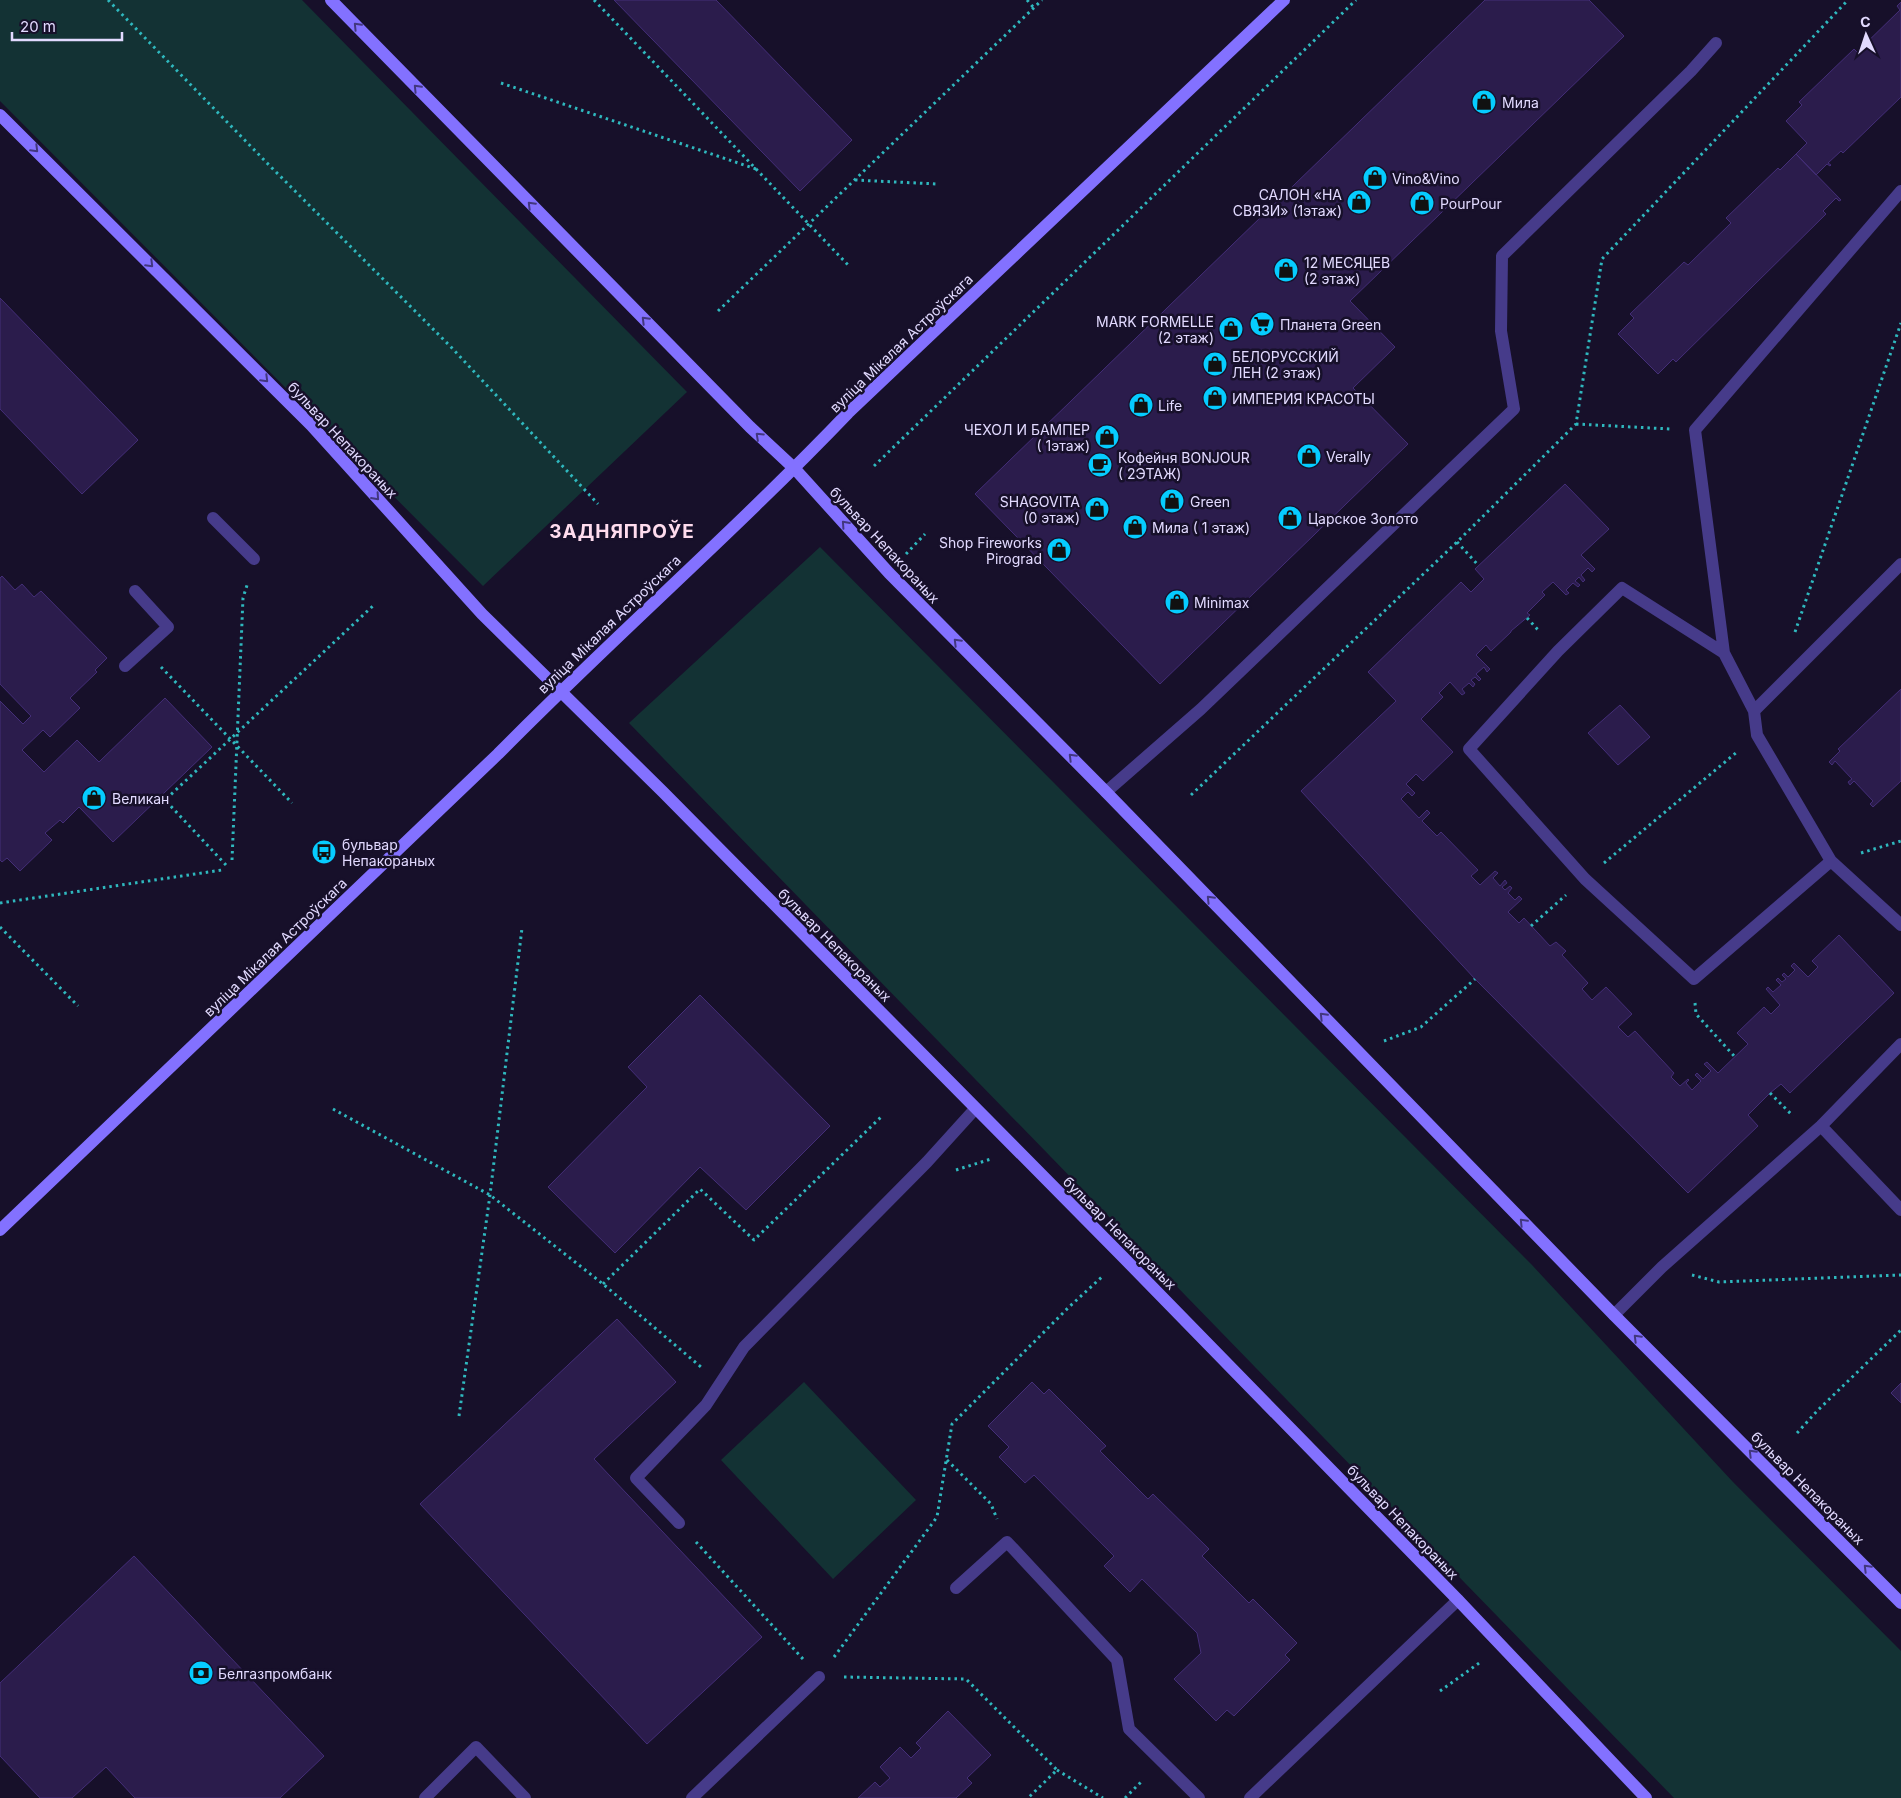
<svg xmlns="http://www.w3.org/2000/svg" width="1901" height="1798" viewBox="0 0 1901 1798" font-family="Inter,sans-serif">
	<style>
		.green { fill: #133234 }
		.building { fill: #2b1c4c; stroke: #442e78 }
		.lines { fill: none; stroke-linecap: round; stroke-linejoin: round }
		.path { stroke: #2fb8be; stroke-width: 3; stroke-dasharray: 2.5 4; stroke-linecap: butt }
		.lane { stroke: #463b8a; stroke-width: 12 }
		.secondary { stroke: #8371ff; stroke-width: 12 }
		.oneway { stroke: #42377f }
		.labels { text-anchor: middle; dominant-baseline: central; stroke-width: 5; stroke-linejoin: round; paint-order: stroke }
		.poi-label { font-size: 14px; fill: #e2daff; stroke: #17102a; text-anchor: start }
		.street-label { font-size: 14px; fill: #e2daff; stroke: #17102a }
		.district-label { font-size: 19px; font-weight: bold; letter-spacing: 1px; fill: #ffdcee; stroke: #17102a }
	</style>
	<rect width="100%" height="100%" fill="#17102a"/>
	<!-- green -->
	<path class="green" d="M0,0H302L687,392L483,586L0,101Z
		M820,547L1532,1265L1733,1482L1901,1651V1798H1674L629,723Z
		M804,1382L916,1500L833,1579L721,1460Z"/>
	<!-- building -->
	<path class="building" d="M614,0H716L852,140L800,191Z
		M1485,0H1589L1624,36L1350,301L1395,347L1353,388L1408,444L1160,684L975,494Z
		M1901,2V97L1843,153L1841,151L1828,163L1831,165L1830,166L1827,164L1816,175L1796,154L1807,143L1786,121L1802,105L1799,102L1854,49L1857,52L1900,10L1897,6Z
		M1796,154L1841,200L1839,201L1836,198L1823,211L1826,214L1676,362L1673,359L1658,374L1618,334L1634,318L1630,314L1684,262L1688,265L1731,223L1726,218L1778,168L1780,170Z
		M0,298L138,440L82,494L0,409Z
		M1565,484L1609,529L1581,555L1595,569L1592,572L1588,568L1581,575L1585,580L1583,582L1579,577L1575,581L1580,585L1578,587L1573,583L1566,590L1569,593L1566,595L1553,582L1542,592L1545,595L1527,613L1530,615L1511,631V632L1491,651L1486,645L1476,655L1490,669L1487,672L1484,667L1476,674L1481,679L1479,681L1475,677L1471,680L1475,684L1473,687L1469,683L1462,689L1465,693L1462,695L1450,682L1439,693L1443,697L1421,719L1453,752L1423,781L1416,774L1406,784L1415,793L1412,796L1408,792L1401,799L1419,818L1427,810L1430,813L1422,821L1437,836L1441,832L1478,870L1471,876L1480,885L1495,871L1498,873L1493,878L1500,886L1505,880L1507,883L1502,887L1505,890L1510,886L1512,888L1508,893L1515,900L1519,896L1522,899L1508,912L1519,923L1524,918L1550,946L1556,942L1566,951L1562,955L1588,983L1582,989L1592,1000L1606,987L1632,1014L1618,1027L1628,1037L1635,1031L1674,1073L1671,1077L1680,1086L1688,1079L1689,1080L1686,1083L1692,1090L1701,1081L1695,1075L1697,1073L1703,1079L1711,1071L1704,1064L1707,1062L1718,1073L1748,1044L1737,1033L1764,1007L1771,1014L1780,1005L1766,989L1768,987L1773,992L1781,985L1776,980L1778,978L1782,982L1786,979L1782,975L1784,973L1788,977L1795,970L1791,966L1794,963L1808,977L1818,967L1812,961L1839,935L1894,993L1790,1093L1781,1084L1770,1093L1748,1115L1758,1126L1688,1193L1475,979L1301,791L1396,701L1368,672L1461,582L1471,592L1484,579L1475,569Z
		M2,576L15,590L22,584L34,597L41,591L107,658L95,670L97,672L70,698L80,708L50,737L43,730L22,750L44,772L77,740L99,762L165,698L212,747L113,842L79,807L63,823L60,820L45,833L52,840L20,871L7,858L2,862L0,860V701L23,724L31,716L0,684V578Z
		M1901,689V781L1873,807L1870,804L1873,801L1854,781L1850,785L1848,782L1852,779L1835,761L1832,765L1829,762L1840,751L1838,749Z
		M1620,705L1650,737L1618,765L1588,733Z
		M700,995L830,1126L746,1210L700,1167L615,1253L548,1187L647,1087L628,1067Z
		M617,1319L676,1382L594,1459L762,1637L647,1744L420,1504Z
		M1032,1382L1044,1394L1049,1389L1106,1446L1100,1451L1148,1499L1153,1494L1209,1549L1202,1556L1249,1603L1253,1599L1297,1643L1285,1655L1290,1660L1234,1716L1227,1710L1216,1721L1174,1679L1201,1653L1197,1633L1142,1579L1130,1592L1104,1566L1114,1556L1034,1475L1025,1483L999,1457L1009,1447L988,1426Z
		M1901,1383V1403L1891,1393Z
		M134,1556L324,1756L280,1798H135L106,1767L72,1798H40L0,1756V1683Z
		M948,1711L991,1755L967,1778L972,1783L956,1798H858L875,1782L880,1787L890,1778L880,1767L900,1747L911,1758L921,1748L916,1743Z"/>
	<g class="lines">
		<!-- path -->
		<path class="path" d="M108,0L269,165L451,347L598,504
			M594,0L850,267
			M1027,0L1034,8
			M501,83L756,169
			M855,180L937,184
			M718,311L1042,0
			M1576,424L1670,429
			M874,466L1356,0
			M1457,542L1479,566
			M906,554L925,534
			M1527,618L1540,632
			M1795,632L1901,323
			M161,667L292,803
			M1191,795L1457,542L1576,424L1602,259L1848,0
			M1861,853L1901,841
			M232,860L243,598L248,582
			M1604,863L1737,752
			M226,865L165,800L375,604
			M0,903L222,870
			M1531,926L1566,895
			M0,927L78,1006
			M1695,1003L1696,1014L1735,1057
			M1384,1041L1421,1027L1475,979
			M1770,1093L1793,1116
			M333,1109L490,1195L603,1284L701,1367
			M956,1170L991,1159
			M1692,1275L1719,1282L1901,1275
			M603,1284L700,1189L754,1240L881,1117
			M459,1416L490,1195L522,928
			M1797,1433L1818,1410L1901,1330
			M947,1460L991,1504L997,1519
			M696,1542L803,1659
			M834,1657L937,1517L952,1424L1069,1307L1104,1275
			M844,1677L966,1679L1057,1770L1028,1798
			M1440,1691L1482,1661
			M1057,1770L1103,1798
			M1125,1798L1143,1780"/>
		<!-- lane -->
		<path class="lane" d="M1901,191L1695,430L1724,653L1754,711L1757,735L1831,861L1901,925
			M213,518L254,559
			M1724,653L1622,588L1558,651L1469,749L1585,879L1694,979L1831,861
			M125,666L168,627L135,591
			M1754,711L1901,564
			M1106,792L1201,709L1514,409L1501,331L1502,256L1691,71L1716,43
			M1821,1126L1901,1210
			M1614,1315L1662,1267L1821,1126L1901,1044
			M679,1523L636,1478L706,1405L744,1347L927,1162L975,1109
			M956,1588L1007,1542L1117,1660L1129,1729L1199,1798
			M425,1798L476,1747L525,1798
			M692,1798L819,1677
			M1250,1798L1458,1600"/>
		<!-- secondary -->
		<path class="secondary" d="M331,0L750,427L795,469L889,573L1106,792L1614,1315L1901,1603
			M0,115L311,425L482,614L663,792L1123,1257L1458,1600L1646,1798
			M0,1230L498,754C612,638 735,531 848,413L1284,0"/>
	</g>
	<!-- one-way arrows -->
	<defs><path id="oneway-chevron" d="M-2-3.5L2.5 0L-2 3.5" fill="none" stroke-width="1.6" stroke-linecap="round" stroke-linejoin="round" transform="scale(1.25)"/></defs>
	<g class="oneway">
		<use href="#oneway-chevron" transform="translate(357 26) rotate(-134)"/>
		<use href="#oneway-chevron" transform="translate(417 88) rotate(-134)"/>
		<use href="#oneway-chevron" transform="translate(35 149) rotate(45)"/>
		<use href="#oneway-chevron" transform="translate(531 205) rotate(-135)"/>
		<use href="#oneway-chevron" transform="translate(150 264) rotate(45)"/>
		<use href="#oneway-chevron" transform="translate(645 320) rotate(-135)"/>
		<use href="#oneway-chevron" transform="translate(265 379) rotate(45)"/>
		<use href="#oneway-chevron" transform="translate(759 436) rotate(-137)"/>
		<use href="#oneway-chevron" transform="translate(376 497) rotate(48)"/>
		<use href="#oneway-chevron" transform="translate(845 524) rotate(-132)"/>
		<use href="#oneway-chevron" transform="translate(957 642) rotate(-135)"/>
		<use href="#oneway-chevron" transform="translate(1072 757) rotate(-135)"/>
		<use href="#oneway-chevron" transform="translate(1210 899) rotate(-134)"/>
		<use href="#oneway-chevron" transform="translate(1323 1016) rotate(-134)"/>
		<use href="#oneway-chevron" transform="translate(1523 1222) rotate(-134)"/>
		<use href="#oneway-chevron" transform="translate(1637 1338) rotate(-135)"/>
		<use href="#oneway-chevron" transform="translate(1752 1453) rotate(-135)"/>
		<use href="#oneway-chevron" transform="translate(1867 1568) rotate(-135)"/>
	</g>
	<!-- icons -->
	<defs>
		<symbol id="shop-disc" viewBox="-11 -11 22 22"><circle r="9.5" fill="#06ccff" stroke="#17102a"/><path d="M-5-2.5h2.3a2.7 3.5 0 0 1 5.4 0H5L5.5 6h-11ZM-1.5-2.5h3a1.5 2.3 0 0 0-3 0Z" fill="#111"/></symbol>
		<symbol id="supermarket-disc" viewBox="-11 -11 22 22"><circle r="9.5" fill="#06ccff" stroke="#17102a"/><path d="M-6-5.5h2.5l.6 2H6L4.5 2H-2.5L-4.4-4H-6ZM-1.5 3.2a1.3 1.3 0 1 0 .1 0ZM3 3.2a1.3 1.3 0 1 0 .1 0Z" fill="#111"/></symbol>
		<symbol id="cafe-disc" viewBox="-11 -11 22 22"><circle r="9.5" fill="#06ccff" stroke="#17102a"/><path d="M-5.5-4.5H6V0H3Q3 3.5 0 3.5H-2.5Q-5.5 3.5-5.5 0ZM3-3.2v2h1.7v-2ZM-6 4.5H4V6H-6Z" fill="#111"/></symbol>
		<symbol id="bus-disc" viewBox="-11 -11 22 22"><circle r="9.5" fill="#06ccff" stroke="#17102a"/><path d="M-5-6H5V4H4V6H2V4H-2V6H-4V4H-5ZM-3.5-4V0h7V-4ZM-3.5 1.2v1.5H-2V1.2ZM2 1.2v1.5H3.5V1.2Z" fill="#111"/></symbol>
		<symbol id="bank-disc" viewBox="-11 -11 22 22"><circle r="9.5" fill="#06ccff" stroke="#17102a"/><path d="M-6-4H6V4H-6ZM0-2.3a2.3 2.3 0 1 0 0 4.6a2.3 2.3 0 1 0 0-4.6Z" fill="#111"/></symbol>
	</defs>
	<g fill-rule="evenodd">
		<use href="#shop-disc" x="1470" y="88" width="28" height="28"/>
		<use href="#shop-disc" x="1361" y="164" width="28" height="28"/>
		<use href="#shop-disc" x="1345" y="188" width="28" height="28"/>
		<use href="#shop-disc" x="1408" y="189" width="28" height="28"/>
		<use href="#shop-disc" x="1272" y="256" width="28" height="28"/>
		<use href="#supermarket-disc" x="1248" y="310" width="28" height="28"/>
		<use href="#shop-disc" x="1217" y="315" width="28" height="28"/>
		<use href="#shop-disc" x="1201" y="350" width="28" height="28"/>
		<use href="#shop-disc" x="1201" y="384" width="28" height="28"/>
		<use href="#shop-disc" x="1127" y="391" width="28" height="28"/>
		<use href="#shop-disc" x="1093" y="423" width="28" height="28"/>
		<use href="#shop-disc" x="1295" y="442" width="28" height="28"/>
		<use href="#cafe-disc" x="1086" y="451" width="28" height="28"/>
		<use href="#shop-disc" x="1158" y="487" width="28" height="28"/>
		<use href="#shop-disc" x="1083" y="495" width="28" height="28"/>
		<use href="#shop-disc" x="1276" y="504" width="28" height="28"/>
		<use href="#shop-disc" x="1121" y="513" width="28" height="28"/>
		<use href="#shop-disc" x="1045" y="536" width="28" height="28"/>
		<use href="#shop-disc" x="1163" y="588" width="28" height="28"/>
		<use href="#shop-disc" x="80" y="784" width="28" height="28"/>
		<use href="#bus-disc" x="310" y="838" width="28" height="28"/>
		<use href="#bank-disc" x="187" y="1659" width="28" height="28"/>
	</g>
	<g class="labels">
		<!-- poi labels -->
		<g class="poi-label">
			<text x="1502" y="102">Мила</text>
			<text x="1392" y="178">Vino&amp;Vino</text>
			<text x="1342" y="194" text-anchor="end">САЛОН «НА<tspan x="1342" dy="16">СВЯЗИ» (1этаж)</tspan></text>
			<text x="1440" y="203">PourPour</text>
			<text x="1304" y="262">12 МЕСЯЦЕВ<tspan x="1304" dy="16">(2 этаж)</tspan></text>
			<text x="1214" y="321" text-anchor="end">MARK FORMELLE<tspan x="1214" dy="16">(2 этаж)</tspan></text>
			<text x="1280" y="324">Планета Green</text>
			<text x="1232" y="356">БЕЛОРУССКИЙ<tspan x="1232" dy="16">ЛЕН (2 этаж)</tspan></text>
			<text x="1232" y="398">ИМПЕРИЯ КРАСОТЫ</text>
			<text x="1158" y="405">Life</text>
			<text x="1090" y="429" text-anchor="end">ЧЕХОЛ И БАМПЕР<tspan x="1090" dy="16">( 1этаж)</tspan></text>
			<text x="1326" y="456">Verally</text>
			<text x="1118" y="457">Кофейня BONJOUR<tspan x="1118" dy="16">( 2ЭТАЖ)</tspan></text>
			<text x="1080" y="501" text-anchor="end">SHAGOVITA<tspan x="1080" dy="16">(0 этаж)</tspan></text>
			<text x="1190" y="501">Green</text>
			<text x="1308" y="518">Царское Золото</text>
			<text x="1152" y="527">Мила ( 1 этаж)</text>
			<text x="1042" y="542" text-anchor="end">Shop Fireworks<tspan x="1042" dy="16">Pirograd</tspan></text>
			<text x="1194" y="602">Minimax</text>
			<text x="112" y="798">Великан</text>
			<text x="342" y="844">бульвар<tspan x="342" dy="16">Непакораных</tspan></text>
			<text x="218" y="1673">Белгазпромбанк</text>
		</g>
		<!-- street labels -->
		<g class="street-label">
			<text transform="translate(901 343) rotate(-44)">вуліца Мікалая Астроўскага</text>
			<text transform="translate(343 440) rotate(47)">бульвар Непакораных</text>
			<text transform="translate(885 545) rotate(47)">бульвар Непакораных</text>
			<text transform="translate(609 624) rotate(-44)">вуліца Мікалая Астроўскага</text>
			<text transform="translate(835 945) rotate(45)">бульвар Непакораных</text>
			<text transform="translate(275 947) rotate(-44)">вуліца Мікалая Астроўскага</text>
			<text transform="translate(1120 1233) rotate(45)">бульвар Непакораных</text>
			<text transform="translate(1808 1488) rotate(45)">бульвар Непакораных</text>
			<text transform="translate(1403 1522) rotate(46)">бульвар Непакораных</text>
		</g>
		<!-- district labels -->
		<g class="district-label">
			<text x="622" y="531">ЗАДНЯПРОЎЕ</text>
		</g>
	</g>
	<!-- north arrow -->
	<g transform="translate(1866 35) rotate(357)" stroke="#17102a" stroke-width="4" paint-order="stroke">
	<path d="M0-4L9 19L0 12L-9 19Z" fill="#e2daff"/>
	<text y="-8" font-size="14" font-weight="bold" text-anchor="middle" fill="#e2daff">С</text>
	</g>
	<!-- scale -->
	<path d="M12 32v8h110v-8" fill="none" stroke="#e2daff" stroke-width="2.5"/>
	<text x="20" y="32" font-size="15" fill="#e2daff" stroke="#17102a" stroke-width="4" paint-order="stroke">20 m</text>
</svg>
